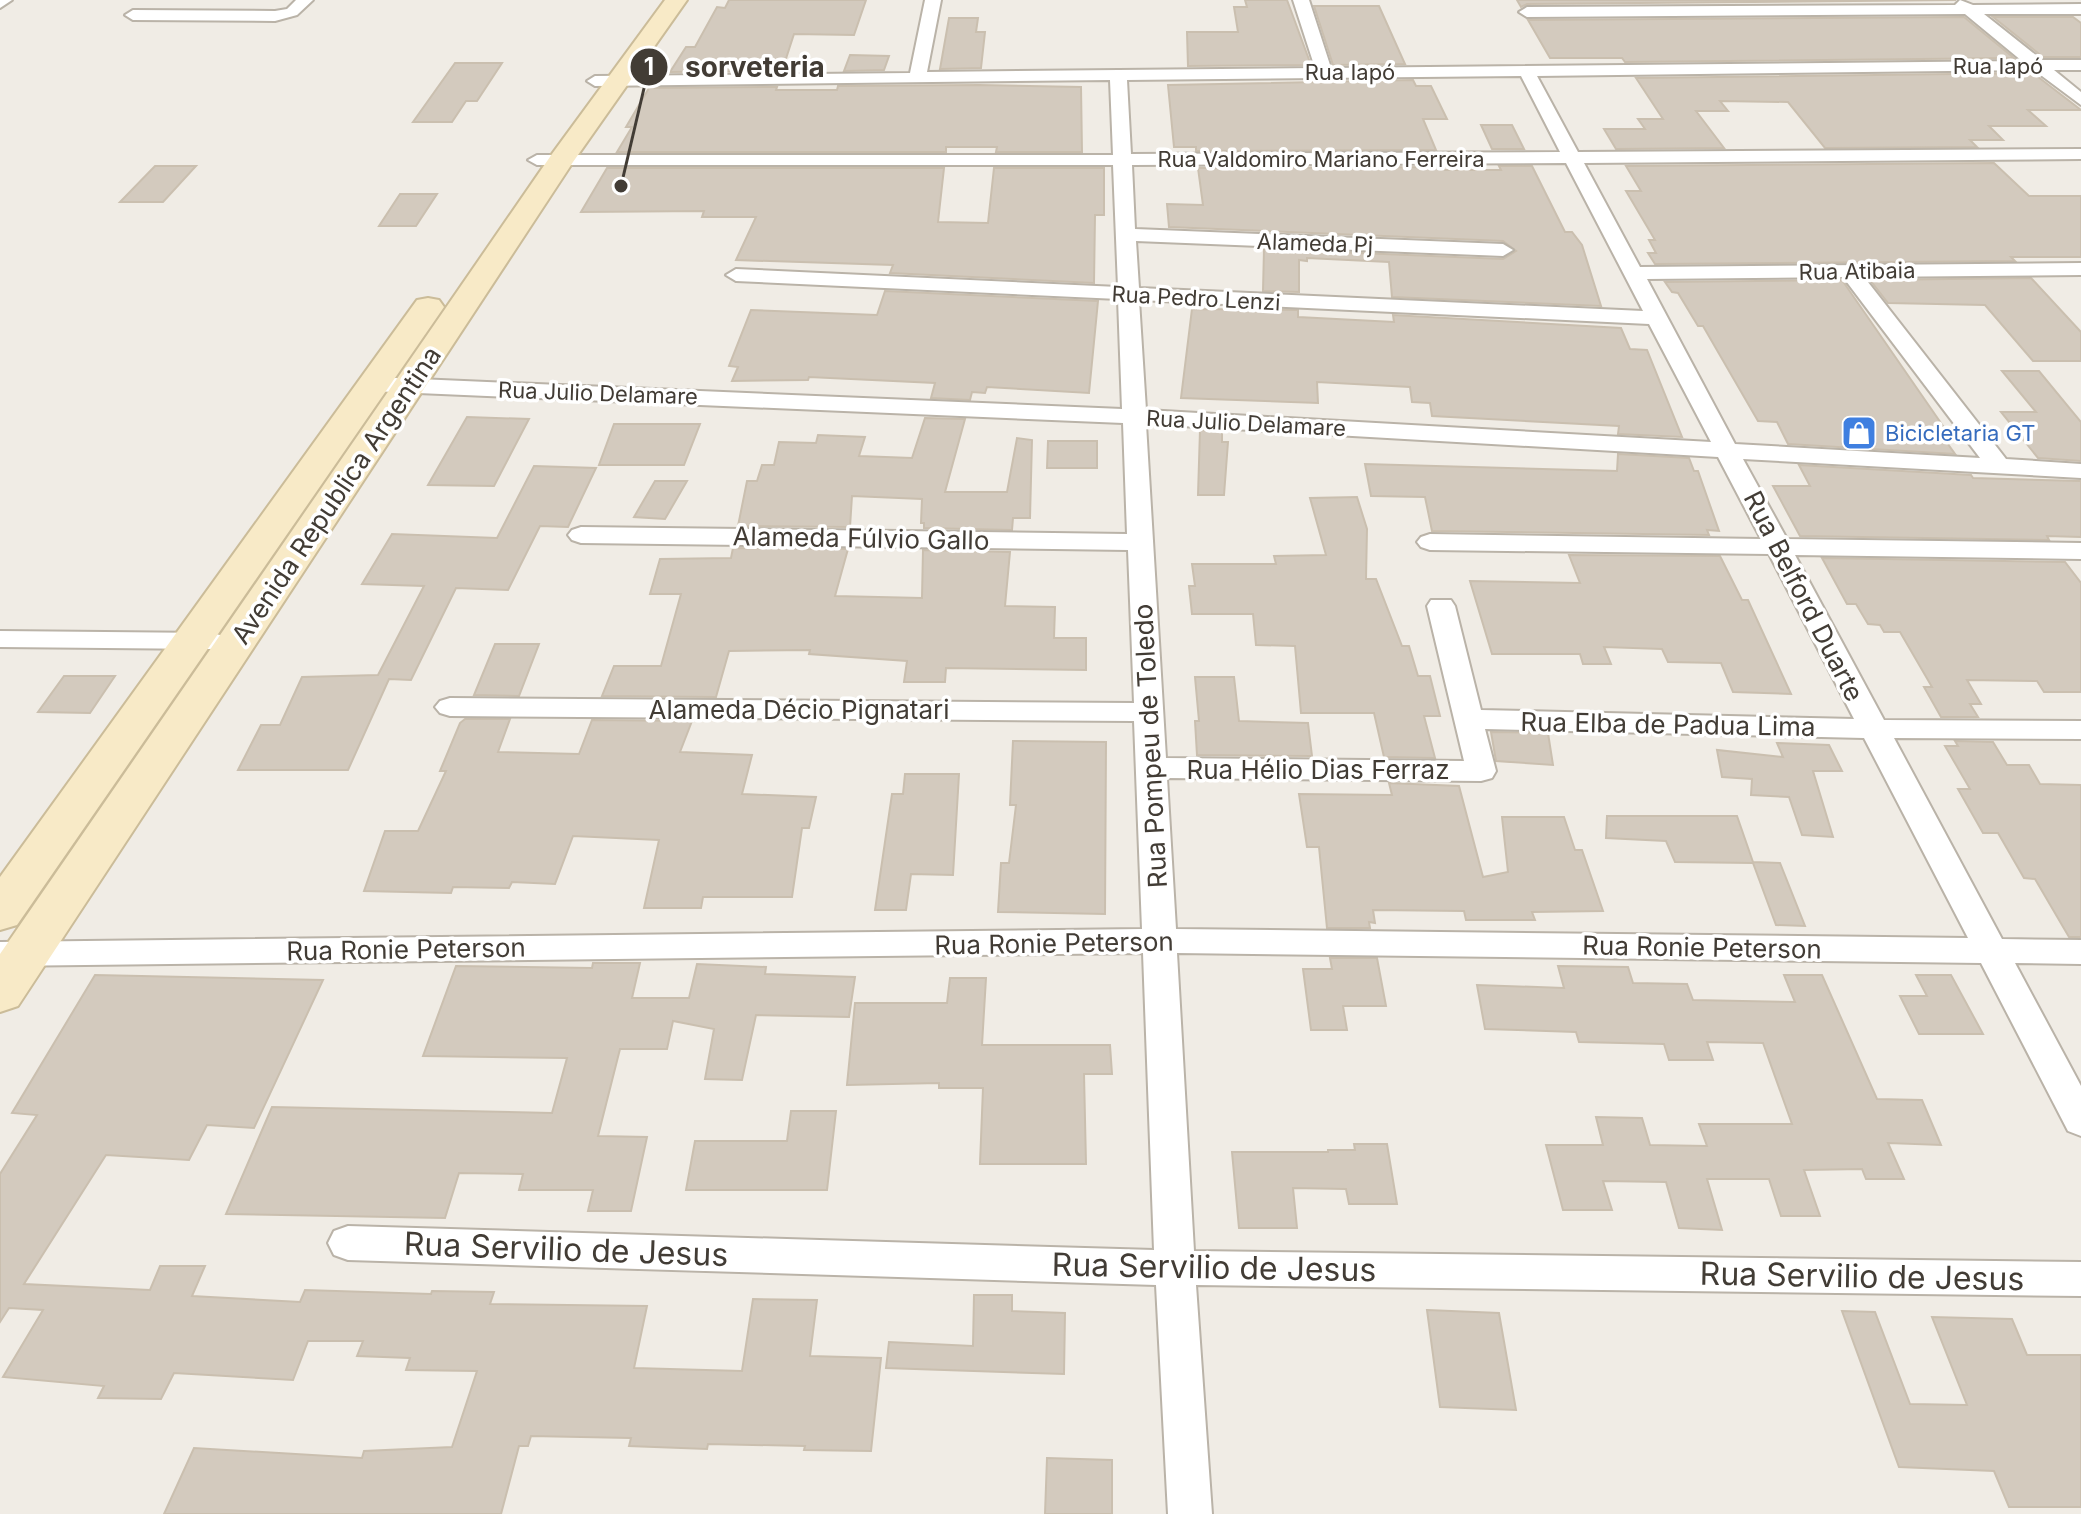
<svg xmlns="http://www.w3.org/2000/svg" width="2081" height="1514" viewBox="0 0 2081 1514" font-family="Inter,sans-serif">
	<style>
		.building { fill: #d3cabe; stroke: #cabfaf; stroke-width: 2 }
		.lines { fill: none; stroke-linecap: round; stroke-linejoin: round }
		.minor-casing { stroke: #bab3a8; stroke-width: 4 }
		.secondary-casing { stroke: #cbbc99; stroke-width: 4 }
		.minor { fill: #fff; fill-rule: evenodd }
		.secondary { fill: #f8eac7; fill-rule: evenodd }
		.labels { text-anchor: middle; dominant-baseline: central; stroke-width: 7; stroke-linejoin: round; paint-order: stroke }
		.far-street-label { font-size: 22px; fill: #423c35; stroke: #fff }
		.far-shop-label { font-size: 22px; fill: #366cbe; stroke: #fff; text-anchor: start }
		.street-label { font-size: 26px; fill: #423c35; stroke: #fff }
		.near-street-label { font-size: 32px; fill: #423c35; stroke: #fff }
		.leader { fill: none; stroke: #423c35; stroke-width: 3 }
		.callout-dot { fill: #423c35; stroke: #fff; stroke-width: 3 }
		.mark-label { font-size: 24px; text-anchor: middle; font-weight: bold; fill: #fff }
		.callout-label { font-size: 28px; text-anchor: middle; font-weight: bold; fill: #423c35; stroke: #fff; stroke-width: 7; stroke-linejoin: round; paint-order: stroke }
	</style>
	<rect width="100%" height="100%" fill="#f0ece5"/>
	<!-- building -->
	<path class="building" d="M729,0H866L854,35L794,34L782,71L670,72L686,47H695L717,7L725,8Z
		M1245,0H1287L1311,65L1188,66L1187,32H1238L1234,7H1247Z
		M1517,0H1956L1527,4L1521,7Z
		M1314,6H1379L1405,64L1333,65Z
		M1964,17L2014,58L1625,62L1622,58H1550L1528,20Z
		M1993,17H2073L2081,23V57H2043Z
		M949,18H978L976,32H985L981,68L940,69Z
		M850,55L889,56L884,70L844,71Z
		M455,63H502L477,101H466L452,122H413Z
		M2033,73L2081,110H2028L2046,126H1989L2003,140H1970L1977,147L1825,148L1788,102L1720,101L1728,111H1696L1724,148L1616,149L1604,129H1645L1638,119H1663L1636,78Z
		M1413,80L1416,86H1431L1447,119H1423L1436,150L1196,151V147H1174L1168,85Z
		M979,85L1081,87L1082,152H996L997,147H946V152H617L632,127H626L649,88L777,87L776,90H837L838,86Z
		M1481,125H1512L1524,149H1492Z
		M1994,163L2029,196H2081V257H2011L2015,261L1655,264L1648,253H1656L1649,240H1655L1626,191H1641L1626,166Z
		M155,166H196L163,202H120Z
		M1499,166H1532L1565,232H1572L1582,245L1601,306L1392,297L1389,262L1307,258V261L1299,260V292L1263,291L1264,249L1503,259L1516,251L1503,241L1169,227L1167,204L1203,205L1198,168L1443,167L1445,170H1501Z
		M607,168H944L938,222L988,223L994,168H1104V215H1095L1094,283L890,273L893,265L736,260L756,217H702L704,211L581,212Z
		M400,194H437L416,226H379Z
		M2031,278L2081,332V361H2033L1985,305L1888,303L1870,280Z
		M1842,280L1943,426H1935L1955,454L1788,444L1777,422L1758,421L1703,326H1698L1678,293L1672,292L1665,282Z
		M885,291L1098,301L1089,393L987,387L985,393L972,392L970,400L931,398L935,383L809,377L808,380L732,381L738,367L729,366L751,310L877,315Z
		M1192,309L1298,310V317L1394,322L1393,315L1621,328L1630,349L1647,350L1682,437L1618,434L1619,426L1432,416L1430,403L1412,402L1410,387L1317,382L1318,403L1181,398Z
		M2002,371H2039L2081,422V461L2038,458L2001,412H2036Z
		M467,417L529,419L494,486L428,485Z
		M925,418L965,419L945,492H1007L1017,438L1032,440L1030,518H1013L1012,530L924,528V523H921L922,499L852,496L850,527L738,526L747,481H757L762,465H774L779,442L816,443L818,435L865,437L859,456L912,458Z
		M614,424H700L684,465H599Z
		M1200,430L1222,431V442H1228L1224,495H1198Z
		M1048,441H1097V468H1047Z
		M1618,454L1689,458L1694,471H1698L1719,531L1707,530L1709,535L1432,531L1425,497L1371,496L1365,464L1617,471Z
		M1799,465L1971,475L1973,478L2081,481V537L2047,536L2049,540L1800,536L1773,486H1810Z
		M534,466L596,468L568,527L540,526L508,590L456,588L411,680L389,679L348,770H238L261,725H280L302,677L378,675L424,586L362,584L392,534L497,538Z
		M655,481H687L665,519L634,517Z
		M1357,497L1367,529L1366,579H1376L1402,646H1409L1418,676H1430L1440,716H1424L1435,758L1384,757L1374,713H1301L1295,646L1256,645L1253,614H1192L1189,586H1195L1192,564H1276L1274,556L1326,555L1310,498Z
		M733,548L848,549L835,596L922,598L923,550L1010,552L1005,606L1055,607L1054,638H1086V670L946,668L945,682H904L907,661L809,654L810,650L729,651L716,697L602,696L614,666H661L681,594H650L660,559L731,558Z
		M1569,555L1720,556L1742,600H1748L1791,694L1733,692L1721,663L1668,662L1662,649L1604,647L1611,664H1583L1580,654H1492L1470,581L1580,583Z
		M1822,558L2065,562L2081,583V692H2044L2037,681L1967,680L1981,704H1970L1978,717H1941L1924,687H1932L1900,632H1884L1880,625L1868,624L1856,604H1847Z
		M495,644H539L519,696L474,695Z
		M64,676H115L90,713L38,712Z
		M1195,677H1234L1239,721L1308,723L1312,756L1197,755L1195,721H1199Z
		M465,719H510L498,752L579,754L592,720L692,721L680,752L752,755L742,794L816,797L809,828H802L792,897H703L701,908H644L659,840L573,836L555,884L512,882L509,888L453,887L451,893L364,891L385,831H418L446,771H440L460,723Z
		M1491,732L1548,733L1553,765L1496,761Z
		M1013,741L1106,742L1105,914L998,912L1001,863H1009L1016,805H1010Z
		M1955,741L1993,742L2007,765H2029L2040,784L2081,785V937H2069L2035,879L2024,878L1998,833H1983L1958,789H1970L1945,746H1958Z
		M1777,743L1829,745L1842,771H1813L1833,837L1802,835L1789,797L1751,795L1752,779L1722,777L1717,750L1783,757Z
		M905,774H959L953,875L911,874L906,910H875L892,794H903Z
		M1389,783L1459,786L1483,877L1508,872L1502,817H1564L1575,850H1582L1603,911L1532,912L1535,920H1466L1464,911L1373,910L1375,923L1369,922L1370,928H1327L1319,847H1307L1299,794L1392,795Z
		M1607,816H1737L1753,862L1780,863L1805,926L1776,925L1753,863L1675,862L1666,841L1606,838Z
		M1330,958H1377L1386,1006H1343L1347,1030H1311L1303,969H1332Z
		M593,963H640L632,998H689L697,964L766,967L765,974L855,977L849,1017L756,1015L742,1080L705,1079L714,1029L673,1021L667,1049H620L598,1136L647,1137L631,1211H588L593,1190H519L523,1174L459,1173L445,1218L226,1214L272,1107L552,1113L567,1058L423,1056L456,966L592,968Z
		M1558,966L1628,967L1633,983L1687,984L1693,1000L1795,1002L1784,975H1822L1877,1099L1922,1100L1941,1145L1888,1143L1904,1179H1866L1862,1169L1804,1170L1820,1216H1781L1769,1179H1707L1722,1230L1679,1228L1666,1182L1603,1181L1612,1210H1563L1546,1145H1603L1596,1117L1642,1118L1650,1145L1707,1146L1699,1124H1792L1763,1043L1707,1042L1713,1060H1669L1664,1044L1579,1042L1576,1032L1485,1029L1477,985L1564,988Z
		M95,975L323,980L254,1128L207,1125L189,1160L106,1155L24,1284L150,1290L160,1266H205L192,1296L300,1302L305,1290L431,1294L432,1291L494,1292L490,1304L647,1306L634,1368L742,1371L753,1299L817,1300L810,1356L881,1358L871,1451L804,1450L805,1446L708,1444L707,1449L629,1446L631,1438L531,1436L528,1446H519L501,1514H164L194,1448L362,1458L364,1451L452,1447L477,1371L406,1370L410,1358L357,1356L363,1341H308L293,1380L174,1373L161,1399L98,1398L104,1386L3,1377L43,1310L9,1308L0,1322V1174L37,1115L12,1113Z
		M1916,975H1951L1983,1034H1919L1900,996H1927Z
		M950,978H986L982,1045H1110L1112,1074H1084L1086,1164H980L983,1088H939V1083L847,1085L855,1003H947Z
		M791,1111H836L827,1190H686L695,1141H787Z
		M1354,1144H1387L1397,1204H1349L1346,1189L1293,1188L1297,1228H1239L1232,1152H1328V1150H1355Z
		M974,1295H1012V1311L1065,1313L1064,1374L886,1368L889,1342L973,1346Z
		M1427,1310L1499,1313L1516,1410L1440,1407Z
		M1842,1311L1875,1312L1910,1404L1967,1405L1932,1317L2012,1319L2027,1355H2081V1507H2009L1994,1471L1899,1467Z
		M1047,1458L1112,1460V1514H1045Z"/>
	<g class="lines">
		<defs>
			<path id="minor" d="M0,0H12L0,8Z
				M296,0H313L297,15L275,21L133,20L125,15L133,10L275,11L287,9Z
				M925,0H941L927,72L1315,68L1293,0H1309L1331,68L2022,61L1965,14L1527,17L1519,12L1527,7L1955,5L1960,0L1973,5L2081,4V14H1984L2042,60H2081V70H2054L2081,92V105L2034,70L1537,76L1578,152L2081,149V159L1584,163L1640,267L2081,263V275L1864,277L2006,459L2081,464V478L1743,459L1787,539L2081,543V559L1795,555L1884,720L2081,721V739L1894,738L2002,939L2081,940V964L2015,963L2081,1086V1136L2068,1131L1981,963L1177,953L1194,1251L2081,1262V1296L1196,1285L1212,1514H1168L1156,1285L348,1260L334,1255L328,1243L334,1231L348,1226L1154,1250L1143,953L0,966V942L1142,929L1134,721L450,716L440,713L435,707L440,701L450,698L1134,703L1128,550L581,543L572,540L568,535L572,530L581,527L1127,534L1123,423L372,391L364,389L361,384L364,379L372,377L1122,409L1118,299L736,281L726,275L736,269L1118,287L1113,165H537L528,160L537,155H1113L1110,80L595,86L587,81L595,76L910,73ZM1521,76L1560,152L1131,154L1127,80ZM1566,163L1643,311L1139,288L1136,241L1503,256L1513,250L1503,244L1135,229L1132,165ZM1843,277L1980,458L1735,444L1647,279ZM1139,300L1649,324L1711,442L1146,410ZM1146,424L1718,457L1761,539L1430,534L1421,537L1417,542L1421,547L1430,550L1769,554L1854,719L1481,710L1455,606L1451,600H1431L1427,606L1464,761L1166,758ZM1485,729L1864,738L1968,938L1176,929L1167,778L1481,781L1492,778L1496,771Z
				M0,631L210,633L220,635L224,641L220,647L210,649L0,647Z"/>
			<path id="secondary" d="M665,0H687L573,162L18,1006L0,1012V954L552,154Z
				M428,298L439,300L444,307L17,925L0,930V877L417,300Z"/>
		</defs>
		<!-- minor casing -->
		<use href="#minor" class="minor-casing"/>
		<!-- secondary casing -->
		<use href="#secondary" class="secondary-casing"/>
		<!-- minor -->
		<use href="#minor" class="minor"/>
		<!-- secondary -->
		<use href="#secondary" class="secondary"/>
	</g>
	<!-- icons -->
	<defs>
		<symbol id="shop-square" viewBox="-11 -11 22 22"><rect x="-9" y="-9" width="18" height="18" rx="4" fill="#3f7fe0" stroke="#fff"/><path d="M-5-2.5h2.3a2.7 3.5 0 0 1 5.4 0H5L5.5 6h-11ZM-1.5-2.5h3a1.5 2.3 0 0 0-3 0Z" fill="#fff"/></symbol>
	</defs>
	<g fill-rule="evenodd">
		<use href="#shop-square" x="1839" y="413" width="40" height="40"/>
	</g>
	<g class="labels">
		<!-- far-street labels -->
		<g class="far-street-label">
			<text x="1998" y="66">Rua Iapó</text>
			<text x="1350" y="72">Rua Iapó</text>
			<text x="1321" y="159">Rua Valdomiro Mariano Ferreira</text>
			<text transform="translate(1315 243) rotate(2)">Alameda Pj</text>
			<text transform="translate(1857 271) rotate(-1)">Rua Atibaia</text>
			<text transform="translate(1196 298) rotate(3)">Rua Pedro Lenzi</text>
			<text transform="translate(598 393) rotate(2)">Rua Julio Delamare</text>
			<text transform="translate(1246 423) rotate(3)">Rua Julio Delamare</text>
		</g>
		<!-- far-shop labels -->
		<g class="far-shop-label">
			<text x="1885" y="433">Bicicletaria GT</text>
		</g>
		<!-- street labels -->
		<g class="street-label">
			<text transform="translate(336 495) rotate(-56)">Avenida Republica Argentina</text>
			<text transform="translate(861 538) rotate(1)">Alameda Fúlvio Gallo</text>
			<text transform="translate(1804 596) rotate(63)">Rua Belford Duarte</text>
			<text x="799" y="709">Alameda Décio Pignatari</text>
			<text transform="translate(1668 724) rotate(1)">Rua Elba de Padua Lima</text>
			<text transform="translate(1150 746) rotate(-93)">Rua Pompeu de Toledo</text>
			<text x="1318" y="769">Rua Hélio Dias Ferraz</text>
			<text transform="translate(1054 943) rotate(-1)">Rua Ronie Peterson</text>
			<text transform="translate(1702 947) rotate(1)">Rua Ronie Peterson</text>
			<text transform="translate(406 949) rotate(-1)">Rua Ronie Peterson</text>
		</g>
		<!-- near-street labels -->
		<g class="near-street-label">
			<text transform="translate(566 1249) rotate(2)">Rua Servilio de Jesus</text>
			<text transform="translate(1214 1267) rotate(1)">Rua Servilio de Jesus</text>
			<text transform="translate(1862 1276) rotate(1)">Rua Servilio de Jesus</text>
		</g>
	</g>
	<!-- callouts -->
	<path class="leader" d="M621 186L649 67"/>
	<g class="callout-dot">
		<circle cx="621" cy="186" r="8"/>
		<circle cx="649" cy="67" r="20"/>
	</g>
	<g class="mark-label">
		<text x="649" y="75">1</text>
	</g>
	<g class="callout-label">
		<text x="755" y="77">sorveteria</text>
	</g>
</svg>
